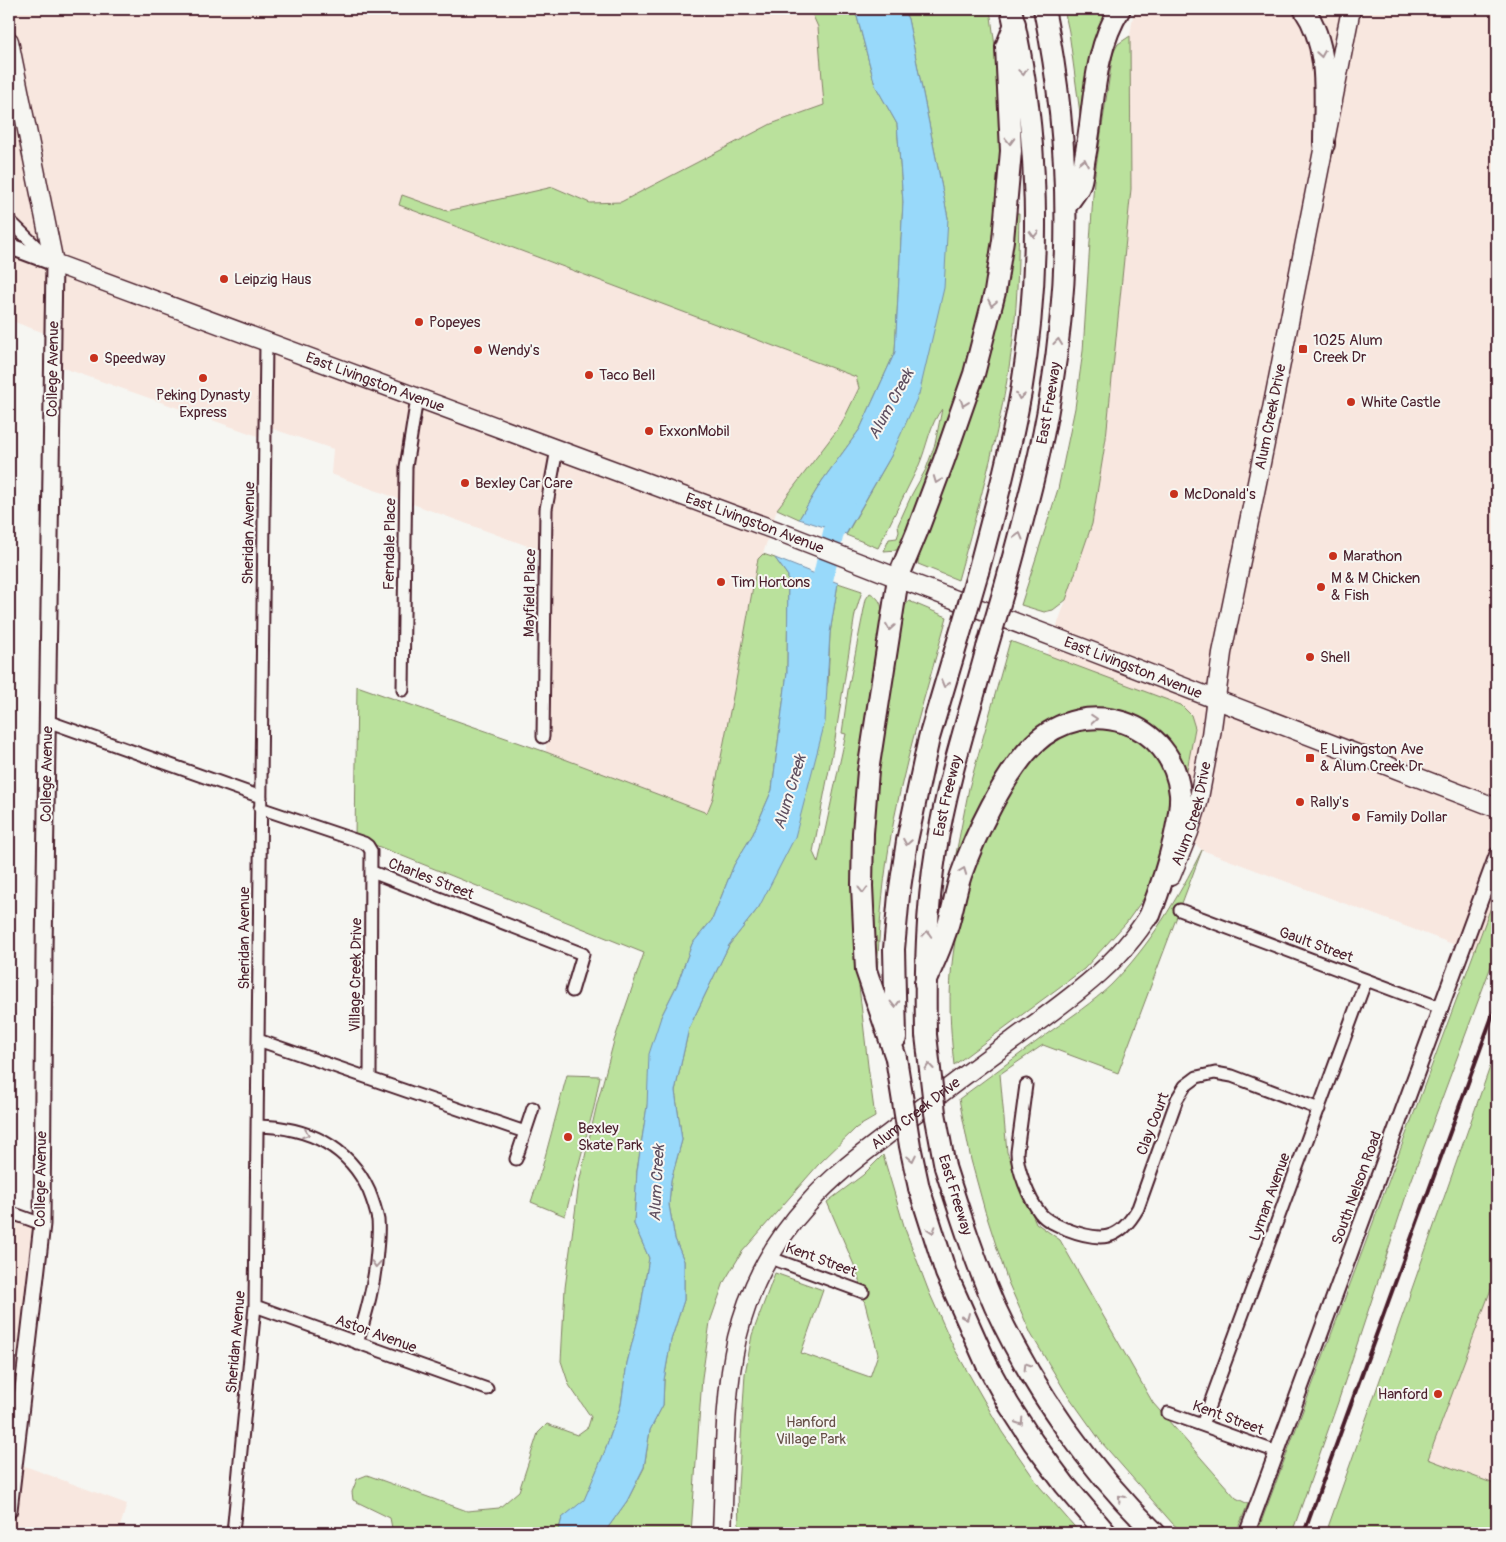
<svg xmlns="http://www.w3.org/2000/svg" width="1506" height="1542" viewBox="0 0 1506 1542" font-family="Pangolin,sans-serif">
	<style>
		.built { fill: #f8e7df }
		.green { fill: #bae19c; stroke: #828064 }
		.water { fill: #98d9fa; stroke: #798fa7 }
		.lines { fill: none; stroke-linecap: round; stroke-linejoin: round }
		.river { stroke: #98d9fa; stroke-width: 21 }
		.minor-casing { stroke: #4a1f2b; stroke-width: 15 }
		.tertiary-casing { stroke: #4a1f2b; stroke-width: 18 }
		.secondary-casing { stroke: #4a1f2b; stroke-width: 19 }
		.primary-casing { stroke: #4a1f2b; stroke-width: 21 }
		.motorway-casing { stroke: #4a1f2b; stroke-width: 24 }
		.minor { stroke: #f6f6f2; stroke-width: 11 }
		.tertiary { stroke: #f6f6f2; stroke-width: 14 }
		.secondary { stroke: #f6f6f2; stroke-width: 15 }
		.primary { stroke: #f6f6f2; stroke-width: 18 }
		.motorway { stroke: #f6f6f2; stroke-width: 20 }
		.rail { stroke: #4a1f2b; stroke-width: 4 }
		.motorway-bridge-casing { stroke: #4a1f2b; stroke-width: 24; stroke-linecap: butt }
		.motorway-bridge { stroke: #f6f6f2; stroke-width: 20 }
		.oneway { stroke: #a99598 }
		.poi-dot { fill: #c8321e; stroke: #f6f6f2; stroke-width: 2 }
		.labels { text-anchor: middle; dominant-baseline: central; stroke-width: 4; stroke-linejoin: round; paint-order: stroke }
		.poi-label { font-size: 15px; fill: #4a1f2b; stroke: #f6f6f2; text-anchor: start }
		.street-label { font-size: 15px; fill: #4a1f2b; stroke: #f6f6f2 }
		.park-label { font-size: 15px; fill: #665047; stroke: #f6f6f2 }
		.water-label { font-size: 16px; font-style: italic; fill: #5e4e5f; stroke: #f6f6f2 }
	</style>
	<rect width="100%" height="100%" fill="#f6f6f2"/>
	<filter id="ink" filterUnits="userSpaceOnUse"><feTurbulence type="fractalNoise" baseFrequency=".02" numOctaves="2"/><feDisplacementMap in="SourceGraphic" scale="10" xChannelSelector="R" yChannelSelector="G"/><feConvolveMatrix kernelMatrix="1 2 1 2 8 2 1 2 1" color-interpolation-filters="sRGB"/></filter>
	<g filter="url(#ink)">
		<!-- built -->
		<path class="built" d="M9,9H810L818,27L825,105L771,124L621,202L590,203L553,187L447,212L402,195L399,205L856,377L859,388L841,425L777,509L763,554L758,560L735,686L713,799L707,813L546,752L544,552L331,474L333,449L267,427L266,439L52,364L50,335L9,320Z
			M1134,9H1497V891L1474,952L1202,850L1175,826L1195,728L1191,715L1181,705L1047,655L1092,524L1106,438L1131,189L1130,36Z
			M9,1212L42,1224L14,1462L127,1504L118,1533H9Z
			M1497,1273V1485L1428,1459Z"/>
		<!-- green -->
		<path class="green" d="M810,9H855L875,85L897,124L903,202L895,352L860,429L822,481L799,519L777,509L841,425L859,388L856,377L399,205L402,195L447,211L553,187L590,203L621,202L771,124L824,105L818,27Z
			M903,9H990L1001,91L1000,198L986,298L970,355L956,400L903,545L897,550L884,551L889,539L897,538L899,532L898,525L912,494L926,469L935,444L942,409C930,423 927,447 919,465L878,548L846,535L891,456L948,218L908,19Z
			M1064,9H1113L1081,121L1069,32Z
			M1130,36L1131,189L1106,438L1092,524L1066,600L1053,610L1044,612L1021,605L1058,489L1075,408L1083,351L1094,180L1113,53L1118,44Z
			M1014,213H1019C1018,255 1018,297 1013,339C1003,421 980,501 958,580L918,564V558L973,401Z
			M763,554L775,558L788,576L787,672L772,790L753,834L734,865L712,920L692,944L677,985L661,1017L637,1171L634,1224L649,1258L640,1312L627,1363L621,1405L605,1451L584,1501L562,1518L558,1533H389L392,1528L390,1518L353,1500L352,1492L357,1479L367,1475L467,1511L499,1508L519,1491L538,1433L547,1424L577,1435L588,1427L591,1417L569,1385L561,1361L565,1288L579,1183L597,1104L614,1041L644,953L355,837L357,686L546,752L707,813L713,798L735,686L758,559Z
			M838,583L862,591L855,614L835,739L813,852L818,863L846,734L842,733L848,690L866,599L870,593C884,600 882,611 883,624L858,977L868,1066L875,1117L856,1128L818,1165L742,1252L724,1282L710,1322L702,1378L691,1533H604L627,1501L644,1468L650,1430L663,1405L664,1380L671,1340L684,1300V1261L675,1239L669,1205L671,1180L682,1140L675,1091L689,1028L729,945L759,907L828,682L830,633Z
			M909,601L947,617C926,693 902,769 889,847C882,890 879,933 877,976L869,935L871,810L901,611Z
			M1010,641L1181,705L1191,715L1195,728L1186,775L1182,776L1138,722L1053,723L953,869L969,788Z
			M1088,728L1105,729L1121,732L1134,737L1147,746L1162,761L1175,792L1160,865L1146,895L1126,923L1084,969L954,1065C950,1028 948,992 953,955C958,913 973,861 991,823C997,812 1005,801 1011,791C1023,771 1035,752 1055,739C1065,733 1077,731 1088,728Z
			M1202,850L1118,1073L1043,1045L1000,1074L1007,1152L1036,1223L1060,1240L1153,1403L1236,1498L1248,1504L1236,1533H1184L1173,1524L1102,1443L1065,1391L1031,1334L1008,1282L985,1211L971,1160L959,1099C990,1076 1020,1054 1051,1031C1071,1017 1093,1002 1111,985C1150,945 1177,900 1202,850Z
			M1497,891V950L1409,1187L1338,1402L1292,1533H1257Z
			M1497,1047V1273L1428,1459L1497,1485V1533H1326Z
			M567,1075L600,1076L594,1107L565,1216L531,1202L542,1168Z
			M883,1155L905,1229L929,1292L954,1348L1002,1432L1040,1487L1080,1533H739L738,1487L745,1374L752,1335L775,1273L823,1290L801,1353L870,1377L878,1354L857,1272L827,1202L863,1175Z"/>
		<!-- water -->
		<path class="water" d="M855,9H903L908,19L948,218L944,288L919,394L891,456L846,534L799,519L822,481L860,429L895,352L903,202L897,124L875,85Z
			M775,558L838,583L830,633L825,722L795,837L759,907L729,945L689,1028L675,1091L682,1140L671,1180L669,1205L675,1239L684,1261V1300L671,1340L664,1380L663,1405L650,1430L644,1467L627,1501L604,1533H558L562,1518L584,1500L605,1451L621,1405L627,1363L640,1312L649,1258L634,1224L637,1171L647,1106L649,1054L661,1017L677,985L692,944L712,920L734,865L753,834L772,790L787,672L788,576Z"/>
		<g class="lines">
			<!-- river -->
			<path class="river" d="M817,604L835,526L844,504"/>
			<defs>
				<path id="minor" d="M9,220L49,259
					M403,690L406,467L417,398
					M47,721L261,797
					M543,737L546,509L557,449
					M260,808L364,843L368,846L371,851L370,1078
					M372,872L583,954L572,991
					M1180,910L1441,1008
					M258,1040L525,1132
					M1026,1085L1017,1152C1017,1169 1029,1199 1040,1213C1046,1221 1057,1225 1066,1229C1100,1242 1119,1242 1138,1208L1177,1099L1185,1086L1197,1077L1215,1073L1232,1076L1319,1109
					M258,1126C306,1127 348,1145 369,1191C373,1201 376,1210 378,1220C379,1230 378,1241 377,1251C375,1283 367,1312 357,1343
					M516,1159L533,1108
					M9,1212L42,1224
					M768,1257L863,1292
					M255,1306L487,1389
					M1168,1413L1277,1452
					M1202,1425L1366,980
					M233,1533L255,1306L266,343"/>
				<path id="tertiary" d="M1247,1533L1497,855"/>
				<path id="secondary" d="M9,246L54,263L44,951L42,1224L9,1510"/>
				<g id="primary">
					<path id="s1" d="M9,41L54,263L780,532L898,578L1067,642L1497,808"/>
					<path id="s2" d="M1171,876L1189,832L1198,803L1211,735L1222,653L1268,429L1351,9"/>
					<path id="s3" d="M722,1533C725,1470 723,1400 737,1338C749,1288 774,1241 809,1203C835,1173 868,1150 899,1126C936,1097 974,1068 1013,1040C1066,1001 1124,963 1156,903"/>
				</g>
				<g id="motorway">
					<path d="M1304,9C1331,48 1324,99 1324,144"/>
					<path d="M1066,206C1070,200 1075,194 1079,187C1083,179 1083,167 1085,157C1095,108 1092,53 1120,9"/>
					<path d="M978,572C994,512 1010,453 1021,392C1042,266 1040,133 1011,9"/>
					<path id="s4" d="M1006,583C1023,520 1041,456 1051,392C1072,265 1070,135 1044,9"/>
					<path d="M925,983C931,968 939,953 944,937C952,917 954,896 961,875C975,835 1004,774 1034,744C1086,694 1173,720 1180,794C1181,809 1177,824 1174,839C1168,865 1160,889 1150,915"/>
					<path id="s5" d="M926,1035C925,973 926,911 936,850C947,781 969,715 987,648"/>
					<path d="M896,1038L894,949L899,895L907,841L929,738L959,637"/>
					<path d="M896,1058L866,970L862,886L863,833L868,771L898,578L917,532L944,460L974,374L995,292L1003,240L1011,151L1006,47L1015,24"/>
					<path d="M945,1167C960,1214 975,1261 995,1307C1033,1389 1090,1470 1155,1533"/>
					<path d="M919,1188L946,1273L987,1365L1009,1405L1033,1442L1065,1485L1106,1533"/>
				</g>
			</defs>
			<!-- minor casing -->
			<use href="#minor" class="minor-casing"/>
			<!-- tertiary casing -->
			<use href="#tertiary" class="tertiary-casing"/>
			<!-- secondary casing -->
			<use href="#secondary" class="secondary-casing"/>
			<!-- primary casing -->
			<use href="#primary" class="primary-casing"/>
			<!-- motorway casing -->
			<use href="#motorway" class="motorway-casing"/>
			<!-- minor -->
			<use href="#minor" class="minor"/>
			<!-- tertiary -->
			<use href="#tertiary" class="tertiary"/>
			<!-- secondary -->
			<use href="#secondary" class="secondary"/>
			<!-- primary -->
			<use href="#primary" class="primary"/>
			<!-- motorway -->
			<use href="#motorway" class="motorway"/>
			<!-- rail -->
			<path class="rail" d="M1304,1533L1497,1003"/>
			<defs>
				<path id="motorway-bridge" d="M959,637L978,572
					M987,648L1006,583
					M926,1035L935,1113L945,1167
					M896,1058L910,1146L919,1188"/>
			</defs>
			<!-- motorway-bridge casing -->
			<use href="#motorway-bridge" class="motorway-bridge-casing"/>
			<!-- motorway-bridge -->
			<use href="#motorway-bridge" class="motorway-bridge"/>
		</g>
		<!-- one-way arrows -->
		<defs><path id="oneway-chevron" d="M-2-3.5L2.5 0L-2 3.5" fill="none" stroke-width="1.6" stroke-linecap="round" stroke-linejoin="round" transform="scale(1.25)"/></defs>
		<g class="oneway">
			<use href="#oneway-chevron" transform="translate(1321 54) rotate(81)"/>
			<use href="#oneway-chevron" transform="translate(1023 72) rotate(82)"/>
			<use href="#oneway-chevron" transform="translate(1010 141) rotate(88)"/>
			<use href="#oneway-chevron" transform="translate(1084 162) rotate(-78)"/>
			<use href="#oneway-chevron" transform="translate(1034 234) rotate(91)"/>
			<use href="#oneway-chevron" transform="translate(992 303) rotate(102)"/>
			<use href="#oneway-chevron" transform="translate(1058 342) rotate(-84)"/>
			<use href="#oneway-chevron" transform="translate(1020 396) rotate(101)"/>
			<use href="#oneway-chevron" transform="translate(964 403) rotate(109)"/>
			<use href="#oneway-chevron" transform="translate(937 480) rotate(111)"/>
			<use href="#oneway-chevron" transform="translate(1019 536) rotate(-75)"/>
			<use href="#oneway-chevron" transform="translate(890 627) rotate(99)"/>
			<use href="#oneway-chevron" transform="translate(945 684) rotate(106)"/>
			<use href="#oneway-chevron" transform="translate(1094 719) rotate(-4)"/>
			<use href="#oneway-chevron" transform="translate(907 842) rotate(100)"/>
			<use href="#oneway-chevron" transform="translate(963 871) rotate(-69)"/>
			<use href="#oneway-chevron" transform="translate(863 890) rotate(88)"/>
			<use href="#oneway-chevron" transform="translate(927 934) rotate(-86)"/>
			<use href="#oneway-chevron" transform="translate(895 1004) rotate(89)"/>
			<use href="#oneway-chevron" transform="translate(929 1067) rotate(-96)"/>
			<use href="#oneway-chevron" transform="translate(306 1134) rotate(20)"/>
			<use href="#oneway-chevron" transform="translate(912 1158) rotate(78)"/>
			<use href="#oneway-chevron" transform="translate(932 1230) rotate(72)"/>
			<use href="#oneway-chevron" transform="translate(376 1264) rotate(94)"/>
			<use href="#oneway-chevron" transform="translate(966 1317) rotate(66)"/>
			<use href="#oneway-chevron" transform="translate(1027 1366) rotate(-122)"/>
			<use href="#oneway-chevron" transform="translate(1020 1422) rotate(57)"/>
			<use href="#oneway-chevron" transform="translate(1121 1498) rotate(-132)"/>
		</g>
	</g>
	<!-- markers -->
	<g class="poi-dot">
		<circle cx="224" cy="279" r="5"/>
		<circle cx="419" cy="322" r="5"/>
		<rect x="1298" y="344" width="10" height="10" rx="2.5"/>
		<circle cx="478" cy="350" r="5"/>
		<circle cx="94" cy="358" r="5"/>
		<circle cx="589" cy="375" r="5"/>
		<circle cx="203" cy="378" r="5"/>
		<circle cx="1351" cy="402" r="5"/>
		<circle cx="649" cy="431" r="5"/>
		<circle cx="465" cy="483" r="5"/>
		<circle cx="1174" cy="494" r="5"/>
		<circle cx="1333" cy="556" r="5"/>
		<circle cx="721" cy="582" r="5"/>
		<circle cx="1321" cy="587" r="5"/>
		<circle cx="1310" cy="657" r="5"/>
		<rect x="1305" y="753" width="10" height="10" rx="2.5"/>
		<circle cx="1300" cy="802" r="5"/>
		<circle cx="1356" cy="817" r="5"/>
		<circle cx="568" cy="1137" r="5"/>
		<circle cx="1438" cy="1394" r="5"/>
	</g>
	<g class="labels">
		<!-- poi labels -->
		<g class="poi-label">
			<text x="234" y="279">Leipzig Haus</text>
			<text x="429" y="322">Popeyes</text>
			<text x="1313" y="340">1025 Alum<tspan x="1313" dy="17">Creek Dr</tspan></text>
			<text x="488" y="350">Wendy's</text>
			<text x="104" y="358">Speedway</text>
			<text x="599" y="375">Taco Bell</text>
			<text x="203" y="395" text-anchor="middle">Peking Dynasty<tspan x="203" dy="17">Express</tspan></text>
			<text x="1361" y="402">White Castle</text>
			<text x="659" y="431">ExxonMobil</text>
			<text x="475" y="483">Bexley Car Care</text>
			<text x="1184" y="494">McDonald's</text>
			<text x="1343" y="556">Marathon</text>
			<text x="1331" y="578">M &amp; M Chicken<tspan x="1331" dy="17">&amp; Fish</tspan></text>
			<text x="731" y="582">Tim Hortons</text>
			<text x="1320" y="657">Shell</text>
			<text x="1320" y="749">E Livingston Ave<tspan x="1320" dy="17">&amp; Alum Creek Dr</tspan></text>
			<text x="1310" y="802">Rally's</text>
			<text x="1366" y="817">Family Dollar</text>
			<text x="578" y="1128">Bexley<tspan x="578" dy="17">Skate Park</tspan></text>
			<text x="1428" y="1394" text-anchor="end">Hanford</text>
		</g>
		<!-- street labels -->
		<g class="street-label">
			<text transform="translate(53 369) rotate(-89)">College Avenue</text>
			<text stroke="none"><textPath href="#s1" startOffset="569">East Livingston Avenue</textPath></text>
			<text stroke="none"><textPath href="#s4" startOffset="185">East Freeway</textPath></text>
			<text stroke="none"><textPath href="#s2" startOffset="471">Alum Creek Drive</textPath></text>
			<text stroke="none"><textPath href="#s1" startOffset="974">East Livingston Avenue</textPath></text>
			<text transform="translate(249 533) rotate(-89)">Sheridan Avenue</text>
			<text transform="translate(390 544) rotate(-89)">Ferndale Place</text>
			<text transform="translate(530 593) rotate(-89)">Mayfield Place</text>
			<text stroke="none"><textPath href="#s1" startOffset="1379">East Livingston Avenue</textPath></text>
			<text transform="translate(47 774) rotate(-89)">College Avenue</text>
			<text stroke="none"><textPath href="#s5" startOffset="241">East Freeway</textPath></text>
			<text stroke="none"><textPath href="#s2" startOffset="66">Alum Creek Drive</textPath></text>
			<text transform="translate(431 879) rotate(21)">Charles Street</text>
			<text transform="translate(244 938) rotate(-90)">Sheridan Avenue</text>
			<text transform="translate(1316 945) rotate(20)">Gault Street</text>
			<text transform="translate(356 975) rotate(-89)">Village Creek Drive</text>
			<text stroke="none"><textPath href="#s3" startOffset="490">Alum Creek Drive</textPath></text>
			<text transform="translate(1153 1124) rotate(-69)">Clay Court</text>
			<text transform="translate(41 1179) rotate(-89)">College Avenue</text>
			<text transform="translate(1357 1188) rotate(-70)">South Nelson Road</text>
			<text transform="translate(955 1195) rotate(73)">East Freeway</text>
			<text transform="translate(1270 1197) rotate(-70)">Lyman Avenue</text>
			<text transform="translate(821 1260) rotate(20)">Kent Street</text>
			<text transform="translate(376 1334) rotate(20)">Astor Avenue</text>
			<text transform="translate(236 1342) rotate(-85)">Sheridan Avenue</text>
			<text transform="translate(1228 1418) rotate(20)">Kent Street</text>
		</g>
		<!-- park labels -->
		<g class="park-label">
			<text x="811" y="1422">Hanford<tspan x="811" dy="17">Village Park</tspan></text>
		</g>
		<!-- water labels -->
		<g class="water-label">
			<text transform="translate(891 404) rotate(-61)">Alum Creek</text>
			<text transform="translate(790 792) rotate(-73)">Alum Creek</text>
			<text transform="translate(657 1183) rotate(-87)">Alum Creek</text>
		</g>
	</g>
	<!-- margin -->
	<rect width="1506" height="1542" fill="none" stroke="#f6f6f2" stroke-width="30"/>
	<rect x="15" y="15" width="1476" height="1512" fill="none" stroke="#4a1f2b" stroke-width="2" filter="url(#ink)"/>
</svg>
